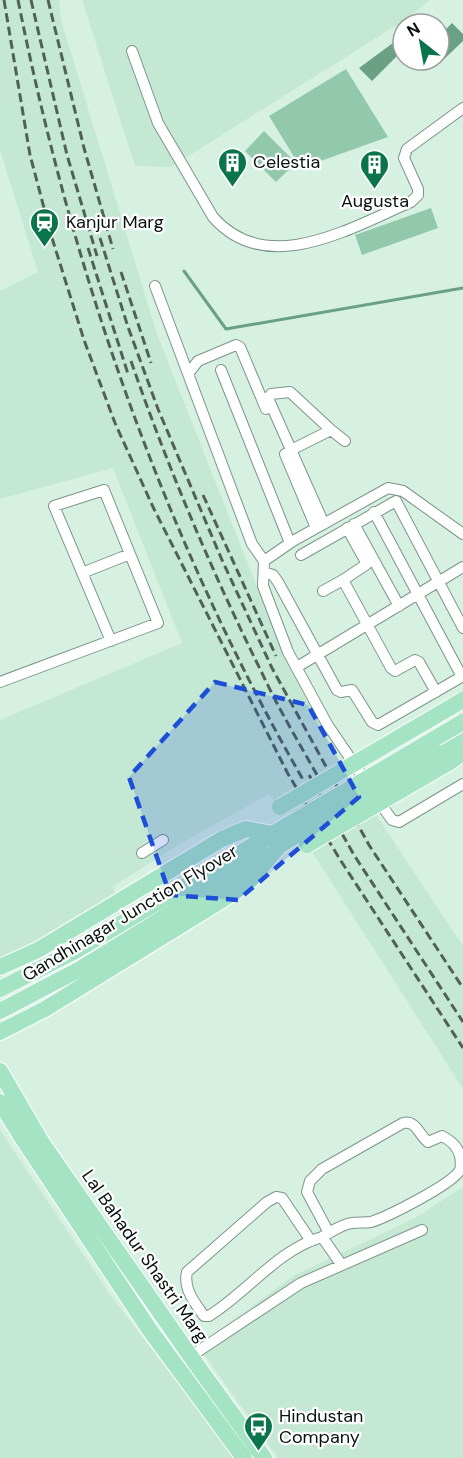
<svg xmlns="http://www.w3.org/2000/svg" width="463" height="1458" viewBox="0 0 463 1458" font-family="'DM Sans',sans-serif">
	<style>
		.built { fill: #c5e8d4 }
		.green { fill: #92c8ab }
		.water { fill: #6aa084 }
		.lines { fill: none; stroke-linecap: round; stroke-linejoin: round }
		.stream { stroke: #6aa084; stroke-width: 3 }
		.street-casing { stroke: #7c9587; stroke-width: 12 }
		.primary-casing { stroke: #fff; stroke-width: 18 }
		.street { stroke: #fff; stroke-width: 10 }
		.primary { stroke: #a5e3c5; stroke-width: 16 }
		.rail { stroke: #516058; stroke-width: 3; stroke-dasharray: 9 4.5; stroke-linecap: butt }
		.primary-bridge-casing { stroke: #fff; stroke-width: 18; stroke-linecap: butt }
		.primary-bridge { stroke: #a5e3c5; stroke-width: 16 }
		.marked { fill: #1d4ed8; fill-opacity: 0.2; stroke: #1d4ed8; stroke-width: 4.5; stroke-dasharray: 12 8; stroke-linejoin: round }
		.labels { text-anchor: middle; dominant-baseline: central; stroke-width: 4.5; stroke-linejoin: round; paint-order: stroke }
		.poi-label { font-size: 18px; fill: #09120d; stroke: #fff; text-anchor: start }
		.street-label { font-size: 18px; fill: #09120d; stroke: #fff }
	</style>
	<rect width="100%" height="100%" fill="#d6f1e2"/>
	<!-- built -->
	<path class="built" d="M0,0H59L61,20L157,334L284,655L338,757L463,946V1089L314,855L269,794L180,844L112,887L117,895L21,953L0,960V720L182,643L113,468L0,499V291L38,272L0,150Z
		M82,0H430L408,18L171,167L135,166Z
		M0,1130L111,1296L235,1458H0Z
		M463,1187V1458H278L198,1346L295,1275L415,1218Z"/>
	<!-- green -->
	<path class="green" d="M346,69L388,137L301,168L269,116Z
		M264,131L296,163L276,182L245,151Z
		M431,208L438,228L362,255L355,235Z"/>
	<!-- water -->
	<path class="water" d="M452,23L463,34V41L443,60L439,56V36Z
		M397,40L403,46V50L372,81L359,68Z"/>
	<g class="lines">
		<!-- stream -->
		<path class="stream" d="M184,271L226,329L463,288"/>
		<defs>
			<path id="street" d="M132,51L158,123L213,217C267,279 352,227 411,202L418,195V189L404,158L407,149L463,108
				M155,286L252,544L264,561L263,586L288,652L327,724L367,783
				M221,370L290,543
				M188,374L198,361L236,345L240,347L266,409
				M331,430L345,441
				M291,450L331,430L290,392L271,394L268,398L324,524
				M285,454L316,528
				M374,512L462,677
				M354,524L399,606
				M347,528L367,564L343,580L391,668L395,671L415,660L419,662L436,692
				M301,555L396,501L463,628
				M264,561L293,541L388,488L403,491L463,534
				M264,572L273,575L278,582L337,690L341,692L352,690L372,722L378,725L463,676
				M82,573L130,554
				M323,591L343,580
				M297,667L463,567
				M0,682L158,623L104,490L54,506L111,641
				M377,799L392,820L399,822L463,784
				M142,853L163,840
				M329,1233L307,1192L310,1181L322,1169L403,1123C416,1120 419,1135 428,1142L442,1136C450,1140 458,1147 460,1156C461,1160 461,1167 460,1170C453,1184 387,1217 371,1222C364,1223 358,1222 352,1223C342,1224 331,1232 322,1237L341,1264
				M311,1241L282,1198L276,1197L267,1202L187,1272C183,1289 195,1303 204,1316H209C248,1292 277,1250 322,1237
				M191,1356L301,1283L422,1230"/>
			<path id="primary" d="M442,753L463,740
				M448,763L463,753
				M0,967L38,950L222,839L246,829L272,834
				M0,989L75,951L293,822
				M0,1011L80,969L265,855
				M0,1032L45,1009L222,900L251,880L279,846L299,834
				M0,1071L42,1143L196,1364L264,1458
				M0,1102L21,1136L149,1329L244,1458"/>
		</defs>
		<!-- street casing -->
		<use href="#street" class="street-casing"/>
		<!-- primary casing -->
		<use href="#primary" class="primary-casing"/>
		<!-- street -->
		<use href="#street" class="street"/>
		<!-- primary -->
		<use href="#primary" class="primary"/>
		<!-- rail -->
		<path class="rail" d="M4,0L30,155L52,238L84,340L115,423L153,507L288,774L341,861L463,1048
			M18,0C73,276 167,546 309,790
			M31,0L67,155L97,256
			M48,0L84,148L113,249
			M100,238L128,327L158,409L222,560L272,668L369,845L463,988
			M88,248L128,374
			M121,272L151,363
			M131,361C168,468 212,572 262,673C279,710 301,746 321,782
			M203,495L276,656
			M309,775L354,855L463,1022"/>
		<defs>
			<path id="primary-bridge" d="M280,807L463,700
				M293,822L463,722
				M299,834L442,753
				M307,845L448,763"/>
		</defs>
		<!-- primary-bridge casing -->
		<use href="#primary-bridge" class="primary-bridge-casing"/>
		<!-- primary-bridge -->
		<use href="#primary-bridge" class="primary-bridge"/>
	</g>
	<!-- marked area -->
	<path class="marked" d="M215,682L308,705L359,797L238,900L170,895L129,777Z"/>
	<!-- icons -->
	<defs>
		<symbol id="building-pin" viewBox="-11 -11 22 30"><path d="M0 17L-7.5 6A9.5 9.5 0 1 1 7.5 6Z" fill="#0a744d" stroke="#fff"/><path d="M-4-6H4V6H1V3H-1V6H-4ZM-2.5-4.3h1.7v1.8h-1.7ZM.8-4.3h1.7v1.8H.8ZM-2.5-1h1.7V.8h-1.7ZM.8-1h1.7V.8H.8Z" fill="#fff"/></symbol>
		<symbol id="station-pin" viewBox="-11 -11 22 30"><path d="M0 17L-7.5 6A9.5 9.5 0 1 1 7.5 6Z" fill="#0a744d" stroke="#fff"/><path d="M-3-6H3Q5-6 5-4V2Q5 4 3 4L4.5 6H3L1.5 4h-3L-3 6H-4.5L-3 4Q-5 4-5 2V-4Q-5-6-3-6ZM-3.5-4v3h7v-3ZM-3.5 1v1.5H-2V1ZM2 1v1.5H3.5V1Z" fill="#fff"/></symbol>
		<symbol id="bus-pin" viewBox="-11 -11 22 30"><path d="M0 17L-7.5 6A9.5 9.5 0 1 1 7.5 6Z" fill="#0a744d" stroke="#fff"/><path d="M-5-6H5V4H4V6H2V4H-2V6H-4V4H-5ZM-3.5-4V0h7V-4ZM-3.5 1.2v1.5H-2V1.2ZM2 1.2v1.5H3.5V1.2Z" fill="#fff"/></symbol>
	</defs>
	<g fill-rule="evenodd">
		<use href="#building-pin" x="216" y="146" width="33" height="45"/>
		<use href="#building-pin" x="358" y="148" width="33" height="45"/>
		<use href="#station-pin" x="28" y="206" width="33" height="45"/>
		<use href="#bus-pin" x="242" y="1410" width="33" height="45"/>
	</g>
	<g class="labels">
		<!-- poi labels -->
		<g class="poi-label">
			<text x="253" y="162">Celestia</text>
			<text x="375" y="201" text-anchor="middle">Augusta</text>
			<text x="66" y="222">Kanjur Marg</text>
			<text x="279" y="1416">Hindustan<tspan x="279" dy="21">Company</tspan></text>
		</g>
		<!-- street labels -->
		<g class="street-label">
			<text transform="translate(130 913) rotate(-31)">Gandhinagar Junction Flyover</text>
			<text transform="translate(145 1256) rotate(55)">Lal Bahadur Shastri Marg</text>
		</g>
	</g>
	<!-- north arrow -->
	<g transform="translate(421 42) rotate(329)"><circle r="28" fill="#ffffff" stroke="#9da09e" stroke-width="1.5"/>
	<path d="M0-4.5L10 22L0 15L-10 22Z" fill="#0a744d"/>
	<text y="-9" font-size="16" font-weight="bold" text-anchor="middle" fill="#09120d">N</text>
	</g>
</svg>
